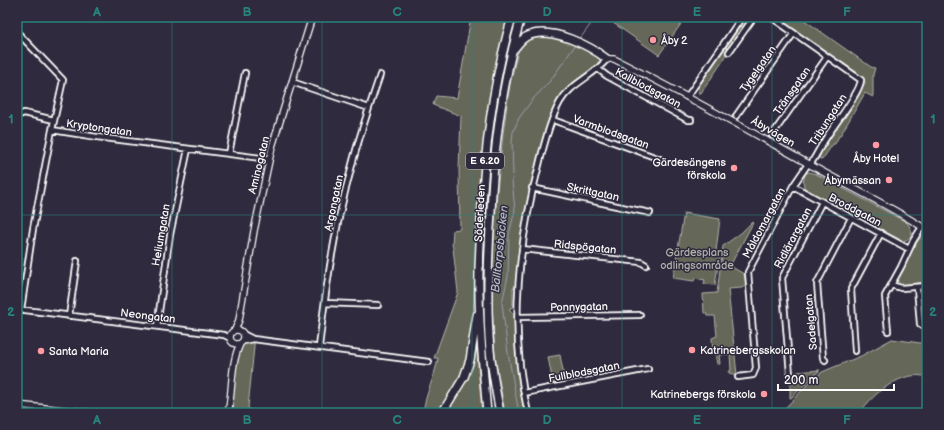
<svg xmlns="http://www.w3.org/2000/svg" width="944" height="430" viewBox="0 0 944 430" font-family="'Balsamiq Sans',sans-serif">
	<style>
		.green { fill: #656758; stroke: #b2b3ac }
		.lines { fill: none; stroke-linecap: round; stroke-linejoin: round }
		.stream { stroke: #98a0b1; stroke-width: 1 }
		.minor-casing { stroke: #fff; stroke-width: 8 }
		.tertiary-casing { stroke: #fff; stroke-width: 8 }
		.trunk-casing { stroke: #fff; stroke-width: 10 }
		.minor { stroke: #2f2a3d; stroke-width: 4.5 }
		.tertiary { stroke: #2f2a3d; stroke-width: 5.5 }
		.trunk { stroke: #2f2a3d; stroke-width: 7 }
		.grid { fill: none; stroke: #27847c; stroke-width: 1; stroke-opacity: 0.55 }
		.poi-dot { fill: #ff9aa2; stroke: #2f2a3d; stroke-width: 1.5 }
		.labels { text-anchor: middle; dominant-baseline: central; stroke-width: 3; stroke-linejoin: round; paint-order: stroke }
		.shield { fill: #2f2a3d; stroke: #c1bfc5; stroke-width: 1 }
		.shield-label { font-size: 10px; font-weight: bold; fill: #fff }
		.poi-label { font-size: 11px; fill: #fff; stroke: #2f2a3d; text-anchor: start }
		.street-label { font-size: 11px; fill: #fff; stroke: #2f2a3d }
		.park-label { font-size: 11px; fill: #b2b3ac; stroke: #2f2a3d }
		.water-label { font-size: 12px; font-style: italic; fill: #b2b8c4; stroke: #2f2a3d }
		.neatline { fill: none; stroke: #27847c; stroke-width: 1.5 }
		.grid-label { font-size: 13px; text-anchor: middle; font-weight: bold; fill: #27847c }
	</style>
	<rect width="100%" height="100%" fill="#2f2a3d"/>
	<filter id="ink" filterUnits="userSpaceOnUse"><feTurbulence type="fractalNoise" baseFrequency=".025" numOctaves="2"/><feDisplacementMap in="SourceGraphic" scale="8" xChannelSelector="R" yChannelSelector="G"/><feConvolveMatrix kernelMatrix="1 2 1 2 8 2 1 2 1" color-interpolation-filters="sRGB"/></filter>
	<g filter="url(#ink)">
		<!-- green -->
		<path class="green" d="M471,17H509L493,77L485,133L478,194L473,319L469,353L464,371L439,413H423C425,394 435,377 438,358H434L458,292L453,248L452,244L453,230L460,229L459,169L461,116L433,105L436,96L457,98Z
			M612,17H670L681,24L659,55L609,20Z
			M747,17H753L726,52L725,58L701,93H699V86Z
			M782,17H800L871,67L875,68L873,75V97L865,93L840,136H839L835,144H833L822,160L819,158L821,152L860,93L865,82L858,73L784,24L786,20Z
			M535,36L552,37L588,48L600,58C599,70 565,87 557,103C552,112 549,123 546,132C528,182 521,235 515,288H513V307L510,308V311L515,315L517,359L525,413H505L495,357L492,304L494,240L497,192L503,134L510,84L517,55L519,49L525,41Z
			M809,172L816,174L906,222L909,225L912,233C910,238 908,240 903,241L806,190C802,184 803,180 806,173Z
			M684,213L720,219L716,251L720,252L715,285L704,284L705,280L695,278L694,281L673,278Z
			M752,222L753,223L730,266L744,274L746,285L742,288L728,289L737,375L729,373L728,371H731L730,354L719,355L720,364H717L715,354L713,353L712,338L717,336L715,316H707L706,313H704L703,294L717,293L723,246L741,233Z
			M925,235L927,237V282L901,285L897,281V277L919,239Z
			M892,339L920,343L927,342V377C903,369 872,394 860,413H787L786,411V407L788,405L810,382L822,372L861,356Z
			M250,342L254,343V347L248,408C255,414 265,409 272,413H234L233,397L238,352C241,345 243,343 250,342Z
			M476,343L482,413H446L467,377Z
			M560,355L565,382L553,384L548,357Z
			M820,370L791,398H790V381H794L797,379V372Z"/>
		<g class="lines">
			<!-- stream -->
			<path class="stream" d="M579,40L596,17
				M519,413L508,353L502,303L508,276L509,234L515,210L512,181L513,173L512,142L513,132L519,118L533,99L550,81L576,44"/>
			<defs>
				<path id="minor" d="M771,17L861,80C860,93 834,125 826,138C820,147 816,156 810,165
					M17,32L63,80L52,130
					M729,52L754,17
					M598,69L607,76L688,120H691
					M292,82L369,108C362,130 355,151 350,173C334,230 326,288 319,347
					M687,97L742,17
					M369,108L380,75
					M17,116L24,113L54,120
					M736,116L794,33
					M553,120L660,159L663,162
					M772,135L827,57
					M229,154L245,73
					M793,186L909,249
					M532,188L650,213
					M522,249L641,262L646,265
					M891,285L901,288L927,286
					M917,287L920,324L927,329
					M325,303L378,305
					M17,309L224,335L230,338
					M21,310L33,229L52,130L97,137L269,159
					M69,316L77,261
					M518,317L640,315
					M157,326L170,235L188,149
					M888,331L885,296L901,267L913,241L922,227
					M245,335L253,339L429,362
					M243,341L253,339
					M855,351L851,289L881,233
					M825,360L823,358L817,283L851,218
					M738,377L753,375L756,368L748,272L793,186L808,164
					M792,377L790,374L782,278L822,202
					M524,393L648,369
					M528,413C509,332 518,244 539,165C544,144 550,120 560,102C571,83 594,76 607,59"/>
				<path id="tertiary" d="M607,59H614C680,92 743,127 807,163C847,186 889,205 927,230
					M230 337a7 7 0 1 1 14 0a7 7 0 1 1-14 0Z
					M235,330L239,320L254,231L272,147L312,17
					M17,405L91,413
					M228,413C233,390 230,365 240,344"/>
				<path id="trunk" d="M514,49C519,43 523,37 530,35C553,27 590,46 607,59
					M442,413L464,377L470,360L477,315
					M487,413C483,365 478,317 479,268C480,242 481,216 483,190C487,131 495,74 512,17
					M500,413C496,392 492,371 490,350C486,304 488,257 491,211C494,144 502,82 521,17"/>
			</defs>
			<!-- minor casing -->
			<use href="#minor" class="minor-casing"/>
			<!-- tertiary casing -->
			<use href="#tertiary" class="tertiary-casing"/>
			<!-- trunk casing -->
			<use href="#trunk" class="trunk-casing"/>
			<!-- minor -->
			<use href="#minor" class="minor"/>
			<!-- tertiary -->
			<use href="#tertiary" class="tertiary"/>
			<!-- trunk -->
			<use href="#trunk" class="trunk"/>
		</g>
	</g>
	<!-- grid -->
	<path class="grid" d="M172,17V413M322,17V413M472,17V413M622,17V413M772,17V413M17,215H927"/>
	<!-- markers -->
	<g class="poi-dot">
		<circle cx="653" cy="40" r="4"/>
		<circle cx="876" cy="145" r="4"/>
		<circle cx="734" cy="168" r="4"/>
		<circle cx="889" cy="180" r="4"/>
		<circle cx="692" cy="350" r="4"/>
		<circle cx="41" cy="351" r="4"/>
		<circle cx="764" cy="394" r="4"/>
	</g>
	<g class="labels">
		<!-- shield labels -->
		<rect class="shield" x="466" y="153" width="38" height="16" rx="3"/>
		<g class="shield-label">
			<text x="485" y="161">E 6.20</text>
		</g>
		<!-- poi labels -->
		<g class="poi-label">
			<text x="661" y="40">Åby 2</text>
			<text x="876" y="158" text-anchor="middle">Åby Hotel</text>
			<text x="726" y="162" text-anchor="end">Gärdesängens<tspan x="726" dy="13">förskola</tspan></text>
			<text x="881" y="180" text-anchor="end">Åbymässan</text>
			<text x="700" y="350">Katrinebergsskolan</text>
			<text x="49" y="351">Santa Maria</text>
			<text x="756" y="394" text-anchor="end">Katrinebergs förskola</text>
		</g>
		<!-- street labels -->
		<g class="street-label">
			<text transform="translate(758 69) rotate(-55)">Tygelgatan</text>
			<text transform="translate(648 88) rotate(28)">Kallblodsgatan</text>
			<text transform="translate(792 91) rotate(-55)">Tränsgatan</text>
			<text transform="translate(828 120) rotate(-57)">Tribungatan</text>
			<text transform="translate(99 128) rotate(8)">Kryptongatan</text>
			<text transform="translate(611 132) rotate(20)">Varmblodsgatan</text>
			<text transform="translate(773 132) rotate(30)">Åbyvägen</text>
			<text transform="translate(259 165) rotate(-76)">Aminogatan</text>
			<text transform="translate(593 192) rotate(12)">Skrittgatan</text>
			<text transform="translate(334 203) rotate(-78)">Argongatan</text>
			<text transform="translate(855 210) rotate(28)">Broddgatan</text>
			<text transform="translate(480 213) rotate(-87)">Söderleden</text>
			<text transform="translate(764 223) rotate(-62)">Måldomargatan</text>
			<text transform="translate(161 235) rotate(-80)">Heliumgatan</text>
			<text transform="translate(793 238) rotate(-62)">Ridlärargatan</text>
			<text transform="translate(585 247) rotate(6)">Ridspögatan</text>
			<text transform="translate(579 307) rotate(-1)">Ponnygatan</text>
			<text transform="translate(148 316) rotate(7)">Neongatan</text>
			<text transform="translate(811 322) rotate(-95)">Sadelgatan</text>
			<text transform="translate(584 372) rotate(-11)">Fullblodsgatan</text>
		</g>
		<!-- park labels -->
		<g class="park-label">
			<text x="697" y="252">Gärdesplans<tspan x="697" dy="13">odlingsområde</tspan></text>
		</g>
		<!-- water labels -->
		<g class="water-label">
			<text transform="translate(500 249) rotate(-84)">Balltorpsbäcken</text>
		</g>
	</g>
	<!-- margin -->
	<rect width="944" height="430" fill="none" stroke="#2f2a3d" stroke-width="44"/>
	<!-- scale -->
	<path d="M778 384v6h116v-6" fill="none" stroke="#ffffff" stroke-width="2"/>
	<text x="784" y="384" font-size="12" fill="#ffffff" stroke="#2f2a3d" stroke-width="3" paint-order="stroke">200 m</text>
	<rect x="22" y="22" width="900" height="386" class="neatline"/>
	<g class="grid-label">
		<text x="97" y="16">A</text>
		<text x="247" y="16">B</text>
		<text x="397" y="16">C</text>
		<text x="547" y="16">D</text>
		<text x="697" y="16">E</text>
		<text x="847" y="16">F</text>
		<text x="11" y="123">1</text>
		<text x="933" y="123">1</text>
		<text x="11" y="316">2</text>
		<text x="933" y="316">2</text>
		<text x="97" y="424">A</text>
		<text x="247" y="424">B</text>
		<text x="397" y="424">C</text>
		<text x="547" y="424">D</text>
		<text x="697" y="424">E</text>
		<text x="847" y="424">F</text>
	</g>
</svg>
